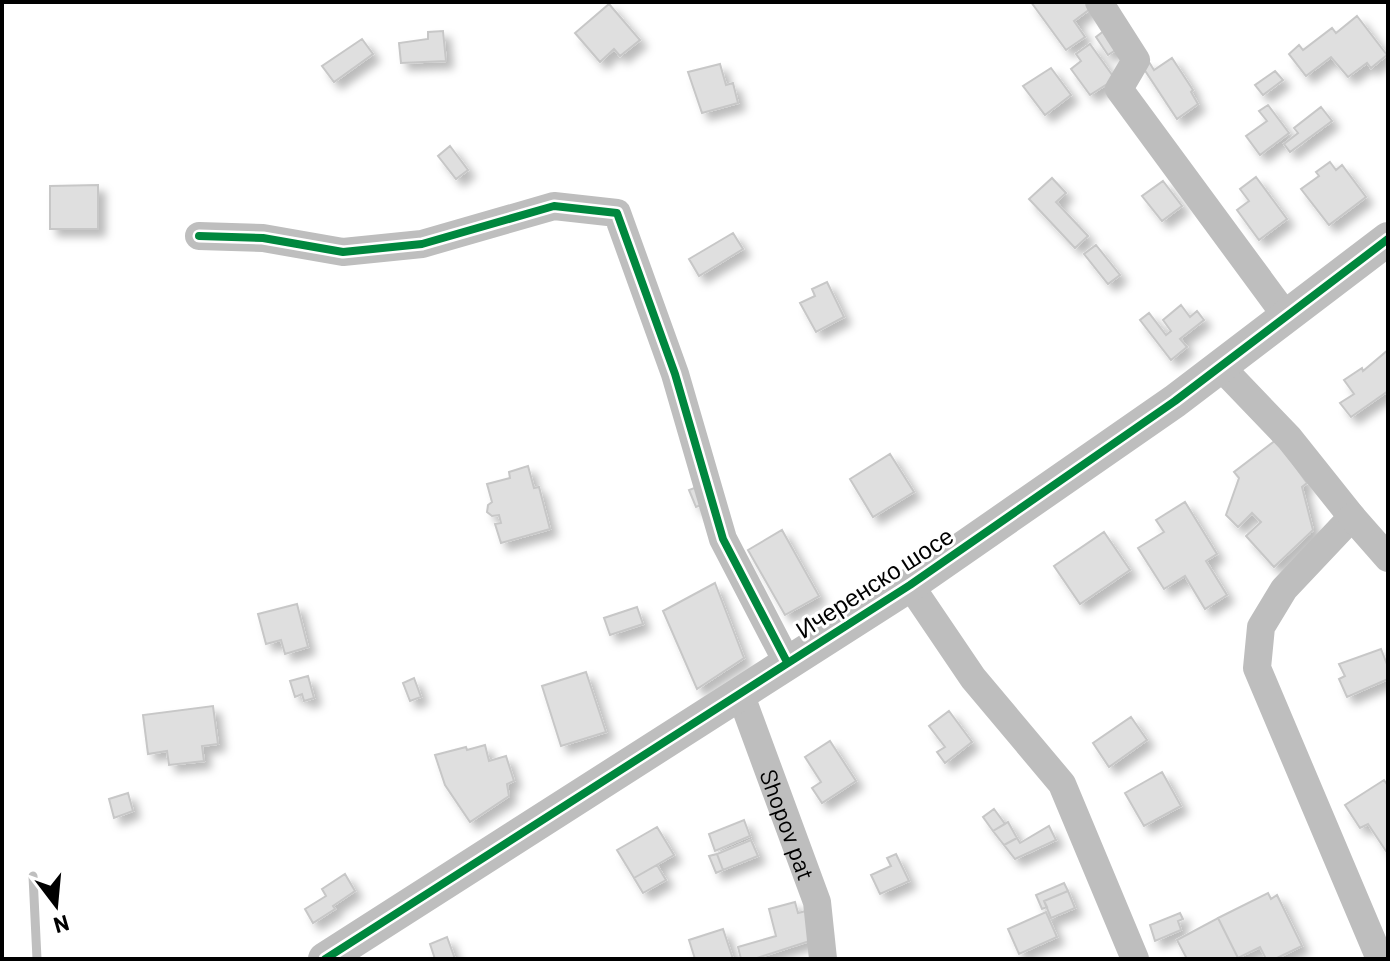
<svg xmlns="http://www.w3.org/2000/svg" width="1390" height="961" viewBox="0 0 1390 961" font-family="Barlow,sans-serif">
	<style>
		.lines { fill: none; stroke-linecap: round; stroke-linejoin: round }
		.stream { stroke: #bfbfbf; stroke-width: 9 }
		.building { fill: #dfdfdf; stroke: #c7c7c7; stroke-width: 2; filter: url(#shadow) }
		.minor { stroke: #bebebe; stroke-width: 28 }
		.tertiary { stroke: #bebebe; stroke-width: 34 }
		.cycleway-casing { stroke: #fff; stroke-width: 13 }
		.cycleway { stroke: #00873e; stroke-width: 8 }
		.labels { text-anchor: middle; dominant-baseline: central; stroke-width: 6; stroke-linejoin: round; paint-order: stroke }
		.street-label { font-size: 24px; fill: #000; stroke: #fff }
	</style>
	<defs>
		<filter id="shadow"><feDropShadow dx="7" dy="7" stdDeviation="4" flood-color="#0004"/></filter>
	</defs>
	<rect width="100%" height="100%" fill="#fff"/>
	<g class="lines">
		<!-- stream -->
		<path class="stream" d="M33,876L37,959"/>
	</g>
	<!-- building -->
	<path class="building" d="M1031,2H1088L1090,9L1074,21L1085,37L1066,50Z
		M609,4L640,40L620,56L614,49L600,62L575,33Z
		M1357,16L1387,55L1371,68L1367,63L1348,77L1331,57L1306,76L1289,54L1299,45L1303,50L1332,28L1336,33Z
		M1109,27L1122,46L1108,55L1096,37Z
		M443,31L446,61L401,63L399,43L428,39V32Z
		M362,39L373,54L334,82L322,66Z
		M1090,44L1115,79L1090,95L1071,69L1081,61L1076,54Z
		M1172,58L1193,90L1191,92L1198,104L1177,119L1142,66L1149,62L1154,70Z
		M720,64L726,85L733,83L738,103L702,113L688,72Z
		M1051,68L1071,95L1045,115L1023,86Z
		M1275,71L1283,80L1263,95L1255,85Z
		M1268,105L1289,133L1260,155L1246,136L1267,121L1259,111Z
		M1321,107L1332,121L1290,152L1284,144L1298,133L1294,128Z
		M450,146L468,170L456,179L438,156Z
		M1330,162L1336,170L1342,165L1366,197L1329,225L1301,189L1319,176L1316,172Z
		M1256,177L1287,219L1259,240L1237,210L1249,201L1240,189Z
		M1052,178L1066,193L1056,202L1088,236L1075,248L1029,199Z
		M1163,181L1182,206L1162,221L1142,196Z
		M98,185V229H50V186Z
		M733,233L743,249L699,276L689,259Z
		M1096,245L1120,275L1108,284L1084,254Z
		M827,282L844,317L816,332L800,303L815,296L812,289Z
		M1181,305L1190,317L1197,311L1204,320L1180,339L1187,347L1171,360L1140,320L1149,313L1166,335L1171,331L1163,320Z
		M1388,350V391L1351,417L1340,403L1354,394L1344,380L1362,368L1363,371Z
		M1276,440L1307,483L1302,487L1313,530L1274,567L1246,536L1261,522L1252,513L1238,527L1226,515L1239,478L1234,472Z
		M890,454L914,492L873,517L850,479Z
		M528,466L534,488L539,487L550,529L501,543L495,524L501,523L499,515L492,516L487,512L488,505L492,502L487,484L510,478L509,472Z
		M705,484L711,501L696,507L689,490Z
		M1185,502L1217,554L1206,561L1227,595L1205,609L1185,576L1164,589L1138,548L1164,532L1156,520Z
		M782,530L819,596L785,615L748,550Z
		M1104,532L1130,570L1080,604L1054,566Z
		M715,583L744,658L697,689L663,611Z
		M297,604L308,647L285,654L281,640L266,644L258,614Z
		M637,607L643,624L610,635L604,618Z
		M1381,649L1388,667V679L1347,697L1339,679L1345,676L1339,664Z
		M586,672L606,732L561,746L542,686Z
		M308,676L314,698L304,701L302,694L295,697L290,681Z
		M414,678L421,697L410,701L403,683Z
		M213,706L218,744L202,746L204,761L169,765L167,751L148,754L143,715Z
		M949,711L972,742L945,763L937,752L945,747L929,726Z
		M1131,717L1147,740L1109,767L1093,743Z
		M830,741L856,781L822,803L812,788L821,782L805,757Z
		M485,745L489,761L506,756L514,781L507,784L509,796L470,822L445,785L435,755L466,747L467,750Z
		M1162,772L1181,806L1144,826L1125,793Z
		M1384,780L1388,786V854L1368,824L1360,828L1345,805Z
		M128,793L133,811L114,818L109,799Z
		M994,809L1005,824L993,831L983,817Z
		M744,820L750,836L715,851L709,834Z
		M1008,822L1017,838L1004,845L993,831Z
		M1049,826L1056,840L1015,859L1004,845L1017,838L1020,843Z
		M657,827L674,855L634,878L617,850Z
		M751,840L758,856L723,870L717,854Z
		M717,854L723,870L716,873L709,856Z
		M896,854L909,881L880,894L871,875L891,866L887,858Z
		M657,865L666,880L643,893L634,878Z
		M345,874L355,891L333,906L335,909L313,923L305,909L326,896L322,889Z
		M1064,883L1068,891L1044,901L1047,907L1042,909L1036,895Z
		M1068,891L1075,908L1051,918L1044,901Z
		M1268,893L1271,899L1277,895L1302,946L1275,959H1266L1260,947L1238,958L1218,918Z
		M795,902L798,913L806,911L822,937L754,959H741L738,947L776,936L769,909Z
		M1046,912L1057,937L1019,954L1008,929Z
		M1180,913L1183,919L1178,921L1181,930L1155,941L1150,925Z
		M1218,918L1238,958L1187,959L1177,940Z
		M723,929L733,959H695L689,940Z
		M447,937L455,959H435L430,944Z"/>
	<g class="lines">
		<!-- minor -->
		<g class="minor">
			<path d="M1099,2L1136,60L1119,89L1286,316"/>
			<path d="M199,236L263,238L343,252L422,244L554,206L617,213L675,374L723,539L787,662"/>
			<path d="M1220,366L1289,438L1352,517L1284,589L1261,627L1257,668L1380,959"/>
			<path d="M1352,517L1388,558"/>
			<path d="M910,585L973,678L1062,784L1135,959"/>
			<path id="s1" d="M740,693L817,902L823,959"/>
		</g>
		<!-- tertiary -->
		<path class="tertiary" d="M325,959L910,585L1175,401L1388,239"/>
		<defs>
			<path id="cycleway" d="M199,236L263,238L343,252L422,244L554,206L617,213L675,374L723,539L787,662
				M325,959L910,585L1175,401L1388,239"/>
		</defs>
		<!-- cycleway casing -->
		<use href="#cycleway" class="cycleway-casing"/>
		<!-- cycleway -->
		<use href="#cycleway" class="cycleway"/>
	</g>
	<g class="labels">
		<!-- street labels -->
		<g class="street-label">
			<text transform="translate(874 582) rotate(-33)">Ичеренско шосе</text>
			<text stroke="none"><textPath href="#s1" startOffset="140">Shopov pat</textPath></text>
		</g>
	</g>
	<!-- border -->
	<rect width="1390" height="961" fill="none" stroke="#000000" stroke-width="8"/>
	<!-- north arrow -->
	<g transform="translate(56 905) rotate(164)" stroke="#ffffff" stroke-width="6" paint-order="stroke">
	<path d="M0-6L14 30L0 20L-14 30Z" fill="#000000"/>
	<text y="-12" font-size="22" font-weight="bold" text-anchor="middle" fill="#000000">N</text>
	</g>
</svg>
